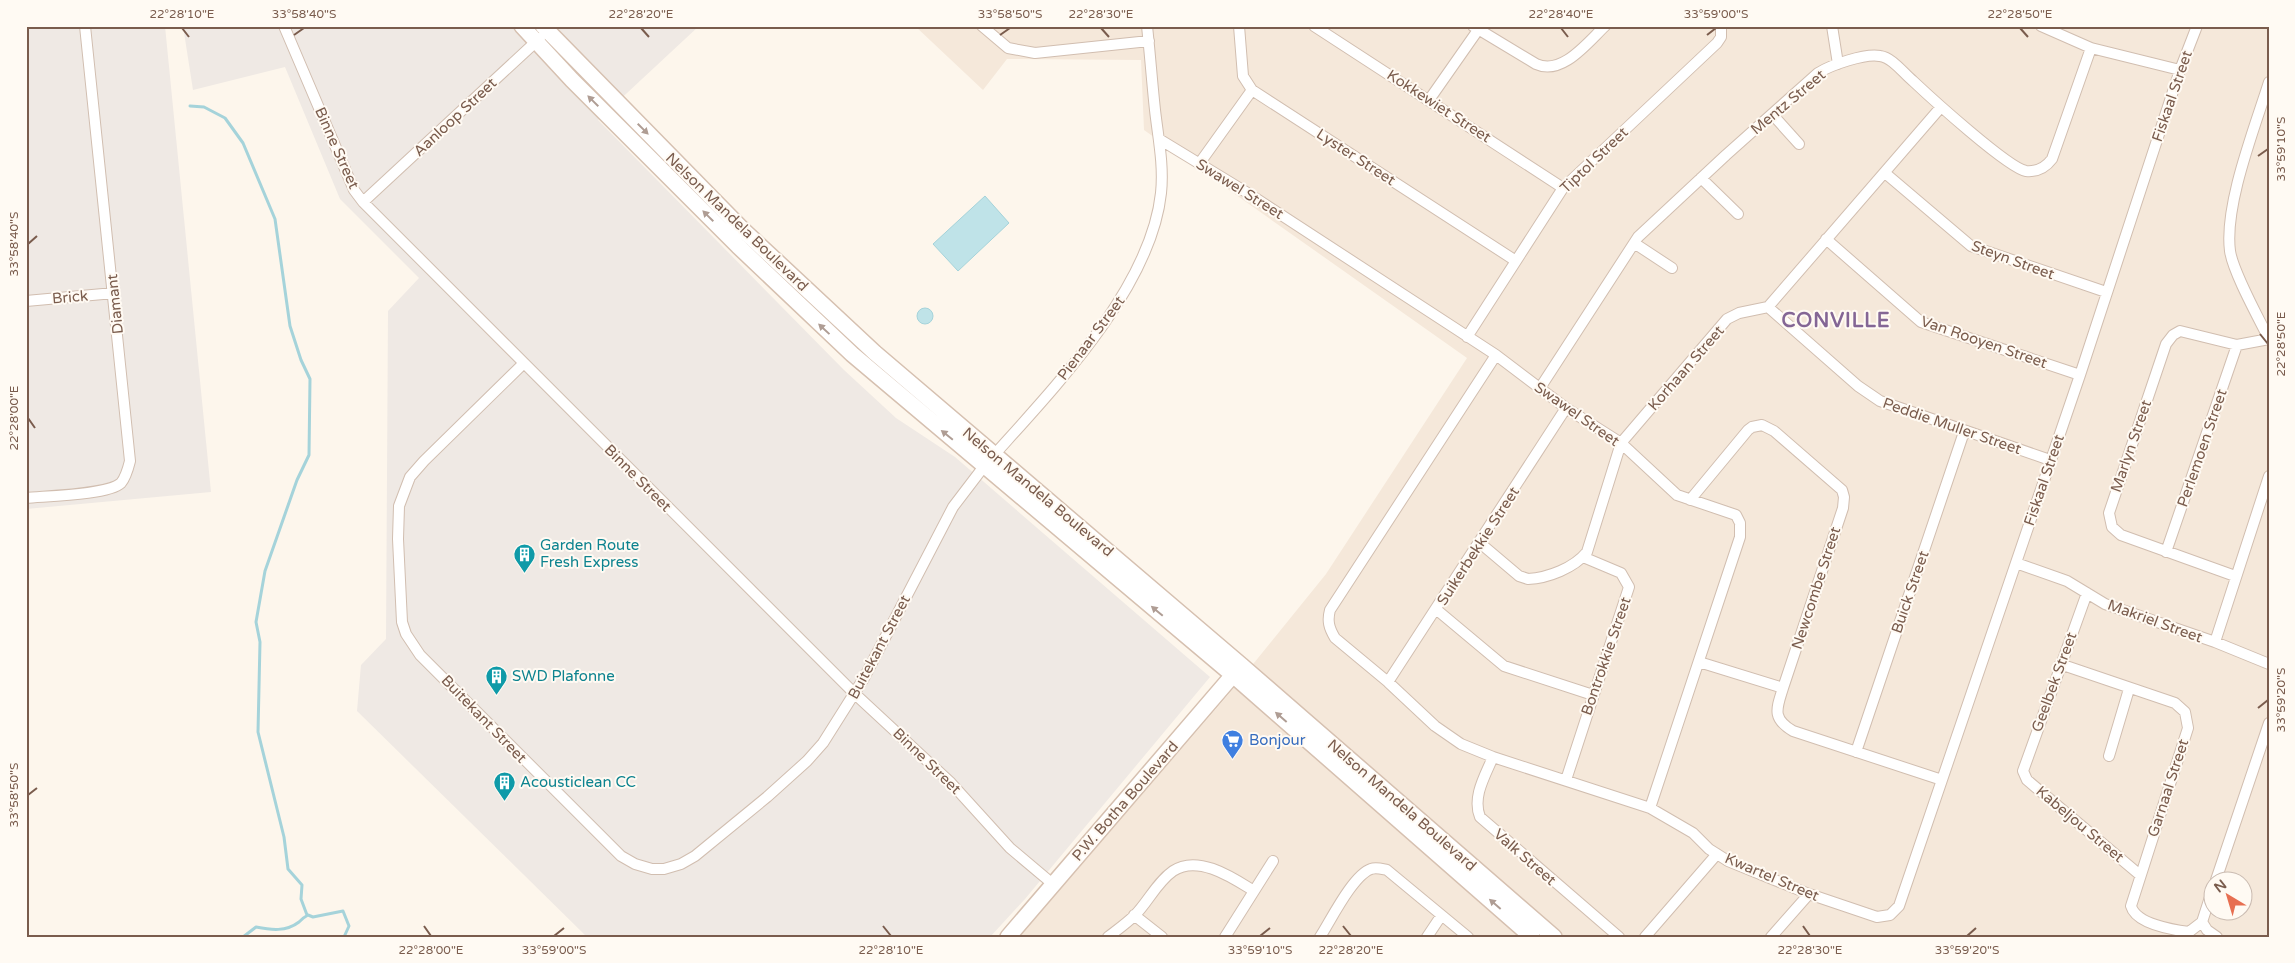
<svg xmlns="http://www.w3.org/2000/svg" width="2295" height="963" viewBox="0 0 2295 963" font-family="'Varela Round',sans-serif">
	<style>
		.residential { fill: #f5e8da; fill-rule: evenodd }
		.industrial { fill: #efe9e4 }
		.water { fill: #bfe3e8; stroke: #a5d3da }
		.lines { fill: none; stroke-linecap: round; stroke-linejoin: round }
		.stream { stroke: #a5d3da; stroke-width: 3 }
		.street-casing { stroke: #d1beb0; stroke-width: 12 }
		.secondary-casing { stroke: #d6c0b0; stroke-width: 18 }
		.street { stroke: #fff; stroke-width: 10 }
		.secondary { stroke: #fff; stroke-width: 15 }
		.oneway { fill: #af9d94 }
		.ticks { fill: none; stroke: #7a5c4d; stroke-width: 2 }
		.labels { text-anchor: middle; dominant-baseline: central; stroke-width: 4; stroke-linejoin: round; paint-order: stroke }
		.street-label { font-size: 15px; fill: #7a5c4d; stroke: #fffaf3 }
		.culture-label { font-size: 15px; fill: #0d838f; stroke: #fffaf3; text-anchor: start }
		.shop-label { font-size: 15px; fill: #366cbe; stroke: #fffaf3; text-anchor: start }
		.district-label { font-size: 20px; font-weight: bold; letter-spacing: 1px; fill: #846695; stroke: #fffaf3 }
		.neatline { fill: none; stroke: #7a5c4d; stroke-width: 2 }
		.ticks-label { font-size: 12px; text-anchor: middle; fill: #7a5c4d }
	</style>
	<rect width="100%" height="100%" fill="#fdf6ec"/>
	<!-- residential -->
	<path class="residential" d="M915,26H2269V937H1019L1228,695L1326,574L1467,358L1144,130L1141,60L1007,59L983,90ZM2212,880H2242V910H2212Z"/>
	<!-- industrial -->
	<path class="industrial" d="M26,26H165L211,492L26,509Z
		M183,26H699L598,120L844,370L896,418L955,457L1210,677L1025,899L990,937H587L357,711L361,665L386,639L388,311L419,278L340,199L285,67L193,90Z"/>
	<!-- water -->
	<path class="water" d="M985,196L1009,223L958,271L933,244Z
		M917 316a8 8 0 1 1 16 0a8 8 0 1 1-16 0Z"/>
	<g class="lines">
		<!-- stream -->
		<path class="stream" d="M190,106L204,107L225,118L243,143L275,219L290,326L301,360L310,379L309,455L297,480L265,571L256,622L260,642L258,732L284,837L288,869L302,885L301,899L307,915
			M243,937L256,927C271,930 286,932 299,922C302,919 304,917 308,915L313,917L343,911L349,926L344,937"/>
		<defs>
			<path id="street" d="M284,26L354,190L363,202L855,694L951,783L1010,848L1054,885
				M982,26L1008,48L1035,53L1149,41
				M1239,26L1243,76L1252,90L1516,261
				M1314,26L1563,188
				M1473,26L1536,64C1562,76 1587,43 1605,26
				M1832,26L1838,64
				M2041,26L2091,48L2180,70
				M2269,82C2255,127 2224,205 2230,251C2233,272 2258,317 2269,339
				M1429,100L1478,30
				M1772,114L1799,144
				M1159,139L1246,192L1496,355L1566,408L1621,443L1677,495L1736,515L1740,523V537L1650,808
				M1199,164L1252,90
				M1885,173L1971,246L2106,292
				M1701,178L1738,214
				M363,202L540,38
				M1826,239L1921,322L2080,375
				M1634,243L1672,268
				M26,301L114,293
				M1768,307L1858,386L1880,401L2050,460
				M1467,337L1563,188L1717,43L1721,37V26
				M1496,355L1330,610C1327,621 1329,628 1335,638L1388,682L1435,726L1461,744L1493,757L1650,808L1693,833L1709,849L1728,861L1809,894L1877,917L1890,915L1899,906L2080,375L2180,70L2197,26
				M524,363L424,461L410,477L399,506L398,539L402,622L406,634L420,655L621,856L635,864L652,869H664L681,864L695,856L767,797L807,761L823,743L864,678L953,507L985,465
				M1540,388L1638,237L1726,155L1818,73C1831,65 1865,53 1880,56C1893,58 1903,73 1913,81C1930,97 2008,168 2026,171C2037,172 2046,167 2052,159L2091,48
				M994,455C1056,386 1151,287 1161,193C1164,165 1158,137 1155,110C1152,82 1150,54 1147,26
				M26,498C46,496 108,495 121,483C126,477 128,469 130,461L85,26
				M1690,500L1748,430L1752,427L1762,425L1774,431L1842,490L1844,497L1843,508L1783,688C1777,708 1771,718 1793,731L1942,780
				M1480,543L1519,576L1528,579C1548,578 1574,568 1587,552L1621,443L1727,319L1739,313L1768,307L1941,107
				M2166,552L2237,345
				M2016,563L2067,581L2105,604L2215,642L2269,664
				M2235,576L2121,535L2112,527L2109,513L2166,344L2173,335L2180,331L2237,345L2269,339
				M2087,593L2023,771L2027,780L2140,875
				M1437,610L1504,666L1593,695
				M2215,642L2269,476
				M1699,662L1783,688
				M2060,664L2175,703L2185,712L2188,728L2131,906C2136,924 2173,930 2189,932L2202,922
				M1388,682L1566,408
				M1856,752L1964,432
				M2109,756L2129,689
				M1493,757C1485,776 1472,797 1480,817L1619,937
				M1566,780L1629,587L1621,573L1583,557
				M2216,880L2269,723
				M2212,891L2202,922L2207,930L2217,937
				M1134,915L1162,937
				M1108,937C1117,930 1127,923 1135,915C1148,902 1157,882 1173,871C1198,854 1233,878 1254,891
				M1225,937L1273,861
				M1320,937C1331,920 1353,875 1371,869C1376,867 1382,869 1387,870L1468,937
				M1427,937L1441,916
				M1645,937L1717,854
				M1771,937L1809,894"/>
			<path id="secondary" d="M522,26L572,80L738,246L852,354L1233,675L1532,937
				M543,26L743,230L875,353L1241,665L1554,937
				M1008,937L1239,668"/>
		</defs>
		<!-- street casing -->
		<use href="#street" class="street-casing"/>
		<!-- secondary casing -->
		<use href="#secondary" class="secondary-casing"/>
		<!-- street -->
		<use href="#street" class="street"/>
		<!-- secondary -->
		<use href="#secondary" class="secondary"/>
	</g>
	<!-- one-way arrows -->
	<defs><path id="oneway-solid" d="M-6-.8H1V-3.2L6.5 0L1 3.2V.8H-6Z" transform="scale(1.25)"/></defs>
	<g class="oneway">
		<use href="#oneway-solid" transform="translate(593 101) rotate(-135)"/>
		<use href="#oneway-solid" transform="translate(643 129) rotate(45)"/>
		<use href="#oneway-solid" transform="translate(708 216) rotate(-135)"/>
		<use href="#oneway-solid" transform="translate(824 329) rotate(-137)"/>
		<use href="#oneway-solid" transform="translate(947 435) rotate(-141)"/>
		<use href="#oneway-solid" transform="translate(1157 611) rotate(-140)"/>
		<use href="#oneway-solid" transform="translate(1281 717) rotate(-139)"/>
		<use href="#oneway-solid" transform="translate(1495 904) rotate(-139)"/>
	</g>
	<!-- ticks -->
	<path class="ticks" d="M182,28L189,37M641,28L649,37M1101,28L1109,37M1561,28L1568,37M2020,28L2028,37M294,35L304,28M1000,35L1010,28M1707,35L1716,28M2258,156L2268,149M28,244L37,236M2260,334L2268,344M28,418L35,428M2258,708L2268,700M28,795L37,788M424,926L431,936M883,926L891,936M1343,926L1351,936M1803,926L1810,936M554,936L564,928M1260,936L1270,928M1967,936L1976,928"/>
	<!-- icons -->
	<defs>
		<symbol id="building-pin" viewBox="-11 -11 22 30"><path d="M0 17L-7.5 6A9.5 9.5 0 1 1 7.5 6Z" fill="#0f9aa8" stroke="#fffaf3"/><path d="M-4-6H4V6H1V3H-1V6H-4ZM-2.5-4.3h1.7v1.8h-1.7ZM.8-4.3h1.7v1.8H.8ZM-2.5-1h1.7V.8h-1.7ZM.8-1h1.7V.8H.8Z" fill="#fff"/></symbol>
		<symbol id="supermarket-pin" viewBox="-11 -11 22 30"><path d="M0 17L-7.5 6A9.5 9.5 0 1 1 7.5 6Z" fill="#3f7fe0" stroke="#fffaf3"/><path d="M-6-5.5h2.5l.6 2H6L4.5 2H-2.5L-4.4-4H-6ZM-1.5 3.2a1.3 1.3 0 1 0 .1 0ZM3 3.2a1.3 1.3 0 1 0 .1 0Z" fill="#fff"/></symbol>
	</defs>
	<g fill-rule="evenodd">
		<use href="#building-pin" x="512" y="542" width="25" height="34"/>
		<use href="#building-pin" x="484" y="664" width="25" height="34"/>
		<use href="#supermarket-pin" x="1220" y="728" width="25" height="34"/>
		<use href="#building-pin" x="492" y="770" width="25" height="34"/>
	</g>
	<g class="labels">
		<!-- street labels -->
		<g class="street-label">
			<text transform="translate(2172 96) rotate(-71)">Fiskaal Street</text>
			<text transform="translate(1788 102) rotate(-40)">Mentz Street</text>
			<text transform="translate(1439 106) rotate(33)">Kokkewiet Street</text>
			<text transform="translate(455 117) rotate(-43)">Aanloop Street</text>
			<text transform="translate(337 148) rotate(66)">Binne Street</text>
			<text transform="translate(1356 157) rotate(33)">Lyster Street</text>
			<text transform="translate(1594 160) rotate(-44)">Tiptol Street</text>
			<text transform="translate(1240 189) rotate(32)">Swawel Street</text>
			<text transform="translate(737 222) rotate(44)">Nelson Mandela Boulevard</text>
			<text transform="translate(2013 260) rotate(20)">Steyn Street</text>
			<text transform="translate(70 297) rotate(-5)">Brick</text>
			<text transform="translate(115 304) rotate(-96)">Diamant</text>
			<text transform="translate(1091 338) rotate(-53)">Pienaar Street</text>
			<text transform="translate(1984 342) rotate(19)">Van Rooyen Street</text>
			<text transform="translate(1686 368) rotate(-49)">Korhaan Street</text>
			<text transform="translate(1577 414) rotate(35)">Swawel Street</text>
			<text transform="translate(1952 426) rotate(19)">Peddie Muller Street</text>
			<text transform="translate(2131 446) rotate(-71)">Marlyn Street</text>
			<text transform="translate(2202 448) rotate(-71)">Perlemoen Street</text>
			<text transform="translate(638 478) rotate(45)">Binne Street</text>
			<text transform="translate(2044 480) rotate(-71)">Fiskaal Street</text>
			<text transform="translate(1038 492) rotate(40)">Nelson Mandela Boulevard</text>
			<text transform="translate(1478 546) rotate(-57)">Suikerbekkie Street</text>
			<text transform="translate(1816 588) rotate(-72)">Newcombe Street</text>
			<text transform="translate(1910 592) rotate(-71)">Buick Street</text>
			<text transform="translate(2155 621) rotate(20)">Makriel Street</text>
			<text transform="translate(879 647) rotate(-62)">Buitekant Street</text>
			<text transform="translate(1606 656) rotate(-71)">Bontrokkie Street</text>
			<text transform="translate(2054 682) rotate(-70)">Geelbek Street</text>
			<text transform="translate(484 719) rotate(46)">Buitekant Street</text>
			<text transform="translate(927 761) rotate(44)">Binne Street</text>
			<text transform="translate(2168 788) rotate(-72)">Garnaal Street</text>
			<text transform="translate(1125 801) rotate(-49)">P.W. Botha Boulevard</text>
			<text transform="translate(1402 805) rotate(41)">Nelson Mandela Boulevard</text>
			<text transform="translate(2080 824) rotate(40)">Kabeljou Street</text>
			<text transform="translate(1525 857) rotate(41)">Valk Street</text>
			<text transform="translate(1772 877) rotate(23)">Kwartel Street</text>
		</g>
		<!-- culture labels -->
		<g class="culture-label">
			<text x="540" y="545">Garden Route<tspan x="540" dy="17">Fresh Express</tspan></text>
			<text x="512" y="676">SWD Plafonne</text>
			<text x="520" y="782">Acousticlean CC</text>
		</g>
		<!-- shop labels -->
		<g class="shop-label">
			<text x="1249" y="740">Bonjour</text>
		</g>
		<!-- district labels -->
		<g class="district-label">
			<text x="1836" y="321">CONVILLE</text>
		</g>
	</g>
	<!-- border -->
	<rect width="2295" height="963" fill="none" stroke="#fffaf3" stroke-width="55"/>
	<!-- north arrow -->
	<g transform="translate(2228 896) rotate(322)"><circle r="24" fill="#fffaf3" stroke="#cabbb1"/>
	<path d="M0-4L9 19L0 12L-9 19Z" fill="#e76f51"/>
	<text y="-8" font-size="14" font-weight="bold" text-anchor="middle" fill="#7a5c4d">N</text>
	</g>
	<rect x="28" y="28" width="2240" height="908" class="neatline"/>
	<g class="ticks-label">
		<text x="182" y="18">22°28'10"E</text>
		<text x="304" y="18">33°58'40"S</text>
		<text x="641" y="18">22°28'20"E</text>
		<text x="1010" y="18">33°58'50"S</text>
		<text x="1101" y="18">22°28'30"E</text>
		<text x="1561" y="18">22°28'40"E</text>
		<text x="1716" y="18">33°59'00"S</text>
		<text x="2020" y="18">22°28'50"E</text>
		<text transform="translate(2281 149) rotate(-90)" y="4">33°59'10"S</text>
		<text transform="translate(14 244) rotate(-90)" y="4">33°58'40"S</text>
		<text transform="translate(2281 344) rotate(-90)" y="4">22°28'50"E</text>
		<text transform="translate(14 418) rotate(-90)" y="4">22°28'00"E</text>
		<text transform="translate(2281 700) rotate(-90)" y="4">33°59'20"S</text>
		<text transform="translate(14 795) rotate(-90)" y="4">33°58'50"S</text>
		<text x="431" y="954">22°28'00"E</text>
		<text x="554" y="954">33°59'00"S</text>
		<text x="891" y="954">22°28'10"E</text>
		<text x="1260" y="954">33°59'10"S</text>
		<text x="1351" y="954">22°28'20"E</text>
		<text x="1810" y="954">22°28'30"E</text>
		<text x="1967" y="954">33°59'20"S</text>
	</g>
</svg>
